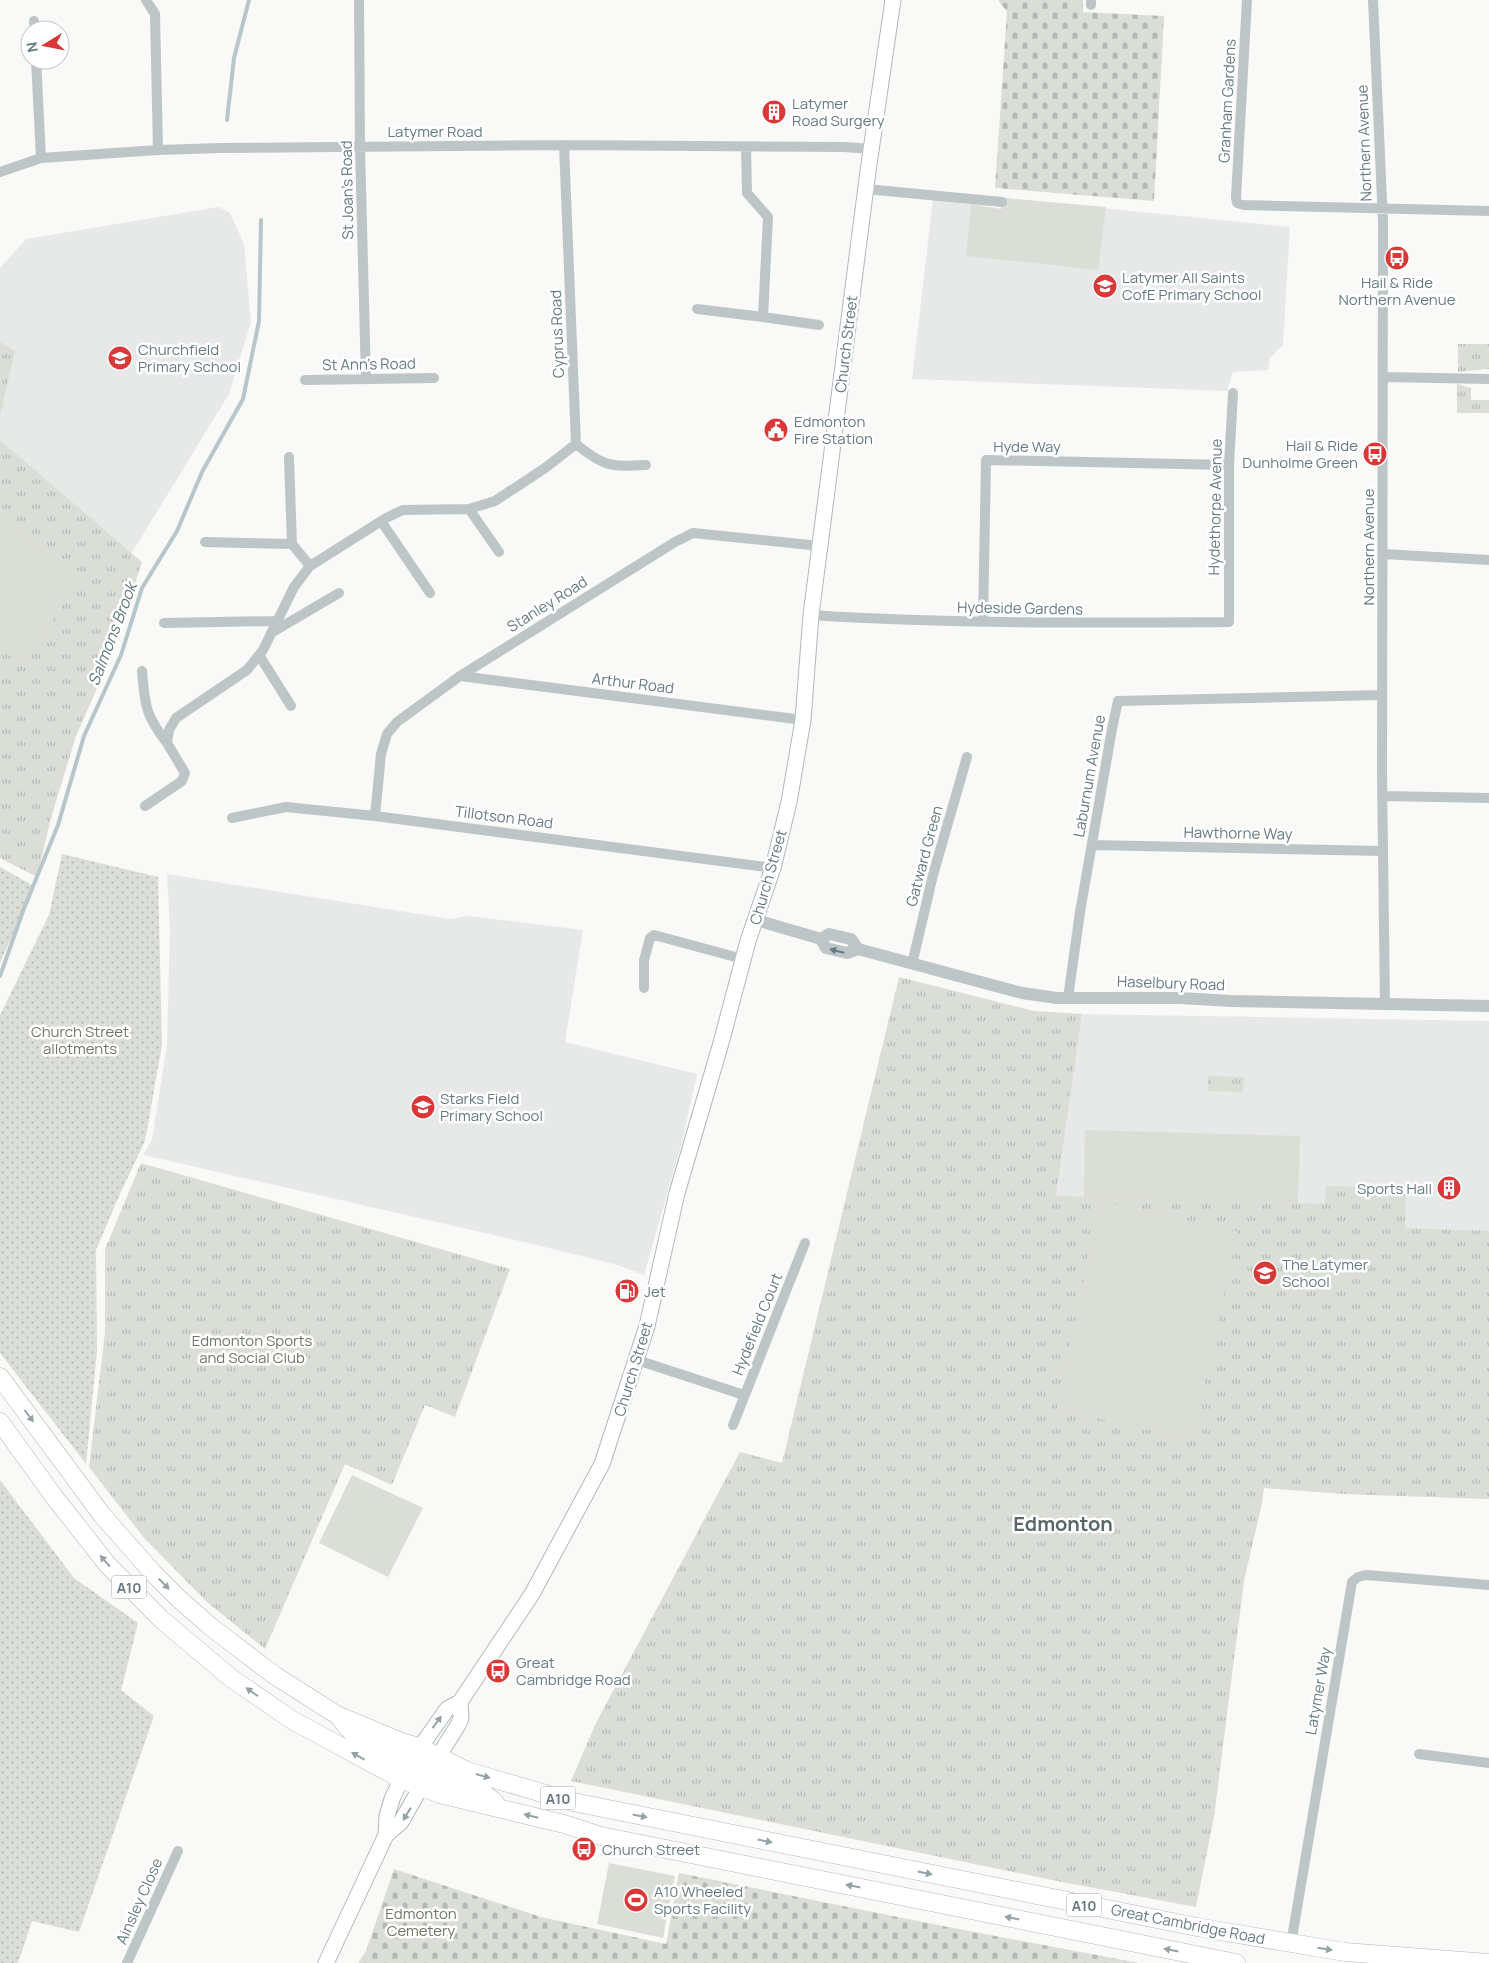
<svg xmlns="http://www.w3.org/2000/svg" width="1489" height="1963" viewBox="0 0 1489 1963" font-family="Manrope,sans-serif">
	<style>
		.built { fill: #e7e9e8 }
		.grass { fill: url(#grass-tufts) }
		.cemetery { fill: url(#cemetery-stones) }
		.garden { fill: url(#garden-dots) }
		.pitch { fill: #dbded6 }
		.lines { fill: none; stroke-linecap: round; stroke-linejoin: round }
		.stream { stroke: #b7c6c8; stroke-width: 4 }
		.secondary-casing { stroke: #b1b9bb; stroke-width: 17 }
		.trunk-casing { stroke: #b2b8ba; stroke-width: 19 }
		.minor { stroke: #bec5c6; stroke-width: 10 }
		.tertiary { stroke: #bec5c6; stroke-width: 12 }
		.secondary { stroke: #fff; stroke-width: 15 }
		.trunk { stroke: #fff; stroke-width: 18 }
		.oneway { fill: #667a80 }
		.oneway2 { fill: #94a2a6 }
		.labels { text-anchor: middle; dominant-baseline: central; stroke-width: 5; stroke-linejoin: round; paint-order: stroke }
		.shield { fill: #fff; stroke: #94a2a6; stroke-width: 1 }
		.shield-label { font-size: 14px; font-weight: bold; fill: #667a80 }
		.street-label { font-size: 15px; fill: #667a80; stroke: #fff }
		.poi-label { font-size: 15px; fill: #667a80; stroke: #fff; text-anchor: start }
		.park-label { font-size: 15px; fill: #6d7865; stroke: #fff }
		.water-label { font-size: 16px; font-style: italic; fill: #60787a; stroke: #fff }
		.district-label { font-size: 20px; font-weight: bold; fill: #58676c; stroke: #fff }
	</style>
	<defs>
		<pattern id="grass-tufts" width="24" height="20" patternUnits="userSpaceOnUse" patternTransform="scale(1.25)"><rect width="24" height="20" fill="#dbded6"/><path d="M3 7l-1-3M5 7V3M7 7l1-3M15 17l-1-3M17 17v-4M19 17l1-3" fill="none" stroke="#b5b9b3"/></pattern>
		<pattern id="cemetery-stones" width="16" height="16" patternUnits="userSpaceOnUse" patternTransform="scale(1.25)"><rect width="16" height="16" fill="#dbded6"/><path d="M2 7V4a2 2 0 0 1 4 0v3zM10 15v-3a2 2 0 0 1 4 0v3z" fill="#b5b9b3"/></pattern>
		<pattern id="garden-dots" width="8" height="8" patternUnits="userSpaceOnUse" patternTransform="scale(1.25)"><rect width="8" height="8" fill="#dbded6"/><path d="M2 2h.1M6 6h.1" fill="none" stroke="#b5b9b3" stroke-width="1.8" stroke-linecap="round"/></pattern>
	</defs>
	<rect width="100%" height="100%" fill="#f9f9f7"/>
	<!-- built -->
	<path class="built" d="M1004,198L1290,227L1283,345L1270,358L1268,370L1233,372L1227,391L912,379L933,199L1001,209Z
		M219,207L230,213L244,244L251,322L229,394L117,577L0,494V268L26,239Z
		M167,874L450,919L468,916L583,930L565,1042L697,1074L682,1142L644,1275L618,1265L524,1242L143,1155L152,1140L167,1044L170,929Z
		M1082,1014L1489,1021V1499L1345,1494L1264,1488L1056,1196Z"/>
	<!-- grass -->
	<path class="grass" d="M0,342L15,351L0,416Z
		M1458,344H1489V369L1458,372Z
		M1457,384L1471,388V400H1489V413H1457Z
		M0,440L142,562L110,659L76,736L51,818L37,877L0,858Z
		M899,977L1034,1011L1082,1014L1056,1196L1325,1204L1326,1186L1406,1188L1405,1228L1489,1231V1499L1345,1494L1264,1488L1262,1503L1244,1581L1214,1817L1196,1907L1062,1882L571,1781L595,1725L740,1452L782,1463Z
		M1208,1076L1244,1077L1243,1092L1208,1091Z
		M141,1163L510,1269L455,1417L425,1405L392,1485L345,1464L265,1649L207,1602L144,1538L89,1467L105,1332V1249Z"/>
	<!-- cemetery -->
	<path class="cemetery" d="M998,0H1083V12L1164,16L1154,201L995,188L1007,12Z
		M394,1869L541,1917L666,1944L679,1873L943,1926L1139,1963H358L366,1951Z"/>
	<!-- garden -->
	<path class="garden" d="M62,854L158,877L162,1045L145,1141L119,1196L96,1250L97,1351L86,1464L0,1353V1015L49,915Z
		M0,867L34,886L0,963Z
		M0,1480L74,1578L138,1623L121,1690L154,1716L79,1932L32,1921L18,1963H0Z"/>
	<!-- pitch -->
	<path class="pitch" d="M1004,198L1106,207L1098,270L966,256L971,204L1001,209Z
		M0,521L83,574L24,665L0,650Z
		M1085,1130L1300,1136L1298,1203L1084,1198Z
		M1100,1201L1238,1232L1192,1440L1057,1409Z
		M352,1475L423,1508L388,1577L319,1543Z
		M609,1863L675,1876L663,1938L597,1924Z"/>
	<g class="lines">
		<!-- stream -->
		<path class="stream" d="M227,120L234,58L249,0
			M0,976L23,911L58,825L84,736L121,655L142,588L177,531L202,472L243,399L259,321L261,220"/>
		<defs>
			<path id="secondary" d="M386,1835L401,1822L438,1757L458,1725L461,1718L460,1702
				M326,1963L386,1835L387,1816L392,1799L408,1765L447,1709L460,1702L532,1594L602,1464L647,1326L677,1193L721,1043L748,941L773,868L789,802L803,720L811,615L868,171L893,0"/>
			<path id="trunk" d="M0,1377L102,1515L153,1573L179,1599L211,1627L274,1675L337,1715L404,1743L419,1747L467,1771L573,1802L1202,1928L1345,1952L1489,1963
				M0,1422L55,1498L107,1564L161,1619L231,1678L292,1720L401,1779L440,1794L564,1824L601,1836L1236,1963
				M339,1717C345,1724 350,1732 358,1737C384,1755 408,1752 420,1787
				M419,1747C435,1795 476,1775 499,1808"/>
		</defs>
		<!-- secondary casing -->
		<use href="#secondary" class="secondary-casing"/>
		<!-- trunk casing -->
		<use href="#trunk" class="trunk-casing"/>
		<!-- minor -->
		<path class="minor" d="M146,0L155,14L158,150
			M359,0L360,147L366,379
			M1247,0L1236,197L1237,203L1244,205L1489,211
			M1373,0L1383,222L1382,774L1385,1005
			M1091,5V0
			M34,21L35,30
			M36,60L41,158
			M564,145L576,444C604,467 611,467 646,465
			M746,147L747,193L768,217L763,317L819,325
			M0,172L41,158L158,150L220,148L564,145L844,147L872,149
			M866,189L1002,202
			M697,309L763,317
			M1383,377L1489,379
			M305,380L434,378
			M289,457L292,544L310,566
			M469,509L499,552
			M381,521L430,593
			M205,542L292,544
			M1383,554L1489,560
			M811,615C950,624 1090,623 1229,622V465L1233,393
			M983,622L986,460L1229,465
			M164,623L276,621
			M271,633L339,593
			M259,655L291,706
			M142,671C145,705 145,715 167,743
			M460,676L803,720
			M1382,796L1489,798
			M145,806L182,781L185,773L167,743L169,730L176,718L247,670L263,650L294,587L310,566L386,518L403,510L469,509L495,501L545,468L576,444
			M375,816L381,754L387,734L397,722L460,676L675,542L693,533L820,546
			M232,818L286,807L375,816L773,868
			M1092,845L1383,851
			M912,964L933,875L967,757
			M644,988V960L650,938L654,935L743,959
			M1068,998L1080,912L1112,729L1118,701L1382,695
			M637,1360L744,1395
			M733,1425L805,1243
			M1419,1754L1489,1763
			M1291,1944L1352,1582L1358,1577L1366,1575L1489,1585
			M127,1963L178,1851"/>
		<!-- tertiary -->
		<path class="tertiary" d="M756,920L821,939L829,934L851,939L858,949L1022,993L1057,998H1180L1231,1001L1489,1006
			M821,939L826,948L847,953L858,949"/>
		<!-- secondary -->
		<use href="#secondary" class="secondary"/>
		<!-- trunk -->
		<use href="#trunk" class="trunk"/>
	</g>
	<!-- one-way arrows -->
	<defs><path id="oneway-solid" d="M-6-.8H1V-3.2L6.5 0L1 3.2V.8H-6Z" transform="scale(1.25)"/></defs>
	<use class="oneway" href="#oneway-solid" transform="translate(837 951) rotate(-166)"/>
	<g class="oneway2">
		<use href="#oneway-solid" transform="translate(29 1416) rotate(53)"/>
		<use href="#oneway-solid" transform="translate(105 1561) rotate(-131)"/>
		<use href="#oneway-solid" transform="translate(164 1584) rotate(45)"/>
		<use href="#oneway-solid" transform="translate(252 1692) rotate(-145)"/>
		<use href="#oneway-solid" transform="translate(437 1722) rotate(-54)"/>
		<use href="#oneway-solid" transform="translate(358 1756) rotate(-151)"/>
		<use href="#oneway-solid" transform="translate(483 1776) rotate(16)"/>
		<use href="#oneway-solid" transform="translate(407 1814) rotate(122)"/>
		<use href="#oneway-solid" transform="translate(531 1816) rotate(-166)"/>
		<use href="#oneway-solid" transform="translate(640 1816) rotate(11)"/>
		<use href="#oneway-solid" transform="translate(765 1841) rotate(11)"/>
		<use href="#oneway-solid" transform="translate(925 1873) rotate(11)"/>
		<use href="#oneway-solid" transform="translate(853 1886) rotate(-169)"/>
		<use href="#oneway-solid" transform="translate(1012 1918) rotate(-169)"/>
		<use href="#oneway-solid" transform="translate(1325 1949) rotate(9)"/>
		<use href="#oneway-solid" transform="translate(1171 1950) rotate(-169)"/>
	</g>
	<!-- icons -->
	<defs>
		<symbol id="building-disc" viewBox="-11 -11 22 22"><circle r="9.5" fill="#d83838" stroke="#fff"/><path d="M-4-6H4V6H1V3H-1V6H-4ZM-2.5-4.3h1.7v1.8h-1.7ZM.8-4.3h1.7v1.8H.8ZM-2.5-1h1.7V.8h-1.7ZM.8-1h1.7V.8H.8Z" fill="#fff"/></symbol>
		<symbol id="bus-disc" viewBox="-11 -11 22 22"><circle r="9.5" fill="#d83838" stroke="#fff"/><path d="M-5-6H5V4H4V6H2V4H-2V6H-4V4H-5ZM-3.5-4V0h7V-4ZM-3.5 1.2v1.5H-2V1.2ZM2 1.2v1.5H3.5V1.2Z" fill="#fff"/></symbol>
		<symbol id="school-disc" viewBox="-11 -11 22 22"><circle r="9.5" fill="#d83838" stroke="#fff"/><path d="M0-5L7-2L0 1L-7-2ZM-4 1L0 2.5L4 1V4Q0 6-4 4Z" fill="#fff"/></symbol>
		<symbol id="civic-disc" viewBox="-11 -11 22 22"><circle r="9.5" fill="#d83838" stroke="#fff"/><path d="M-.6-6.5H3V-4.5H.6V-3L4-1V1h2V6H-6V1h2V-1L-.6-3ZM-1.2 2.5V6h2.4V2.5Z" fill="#fff"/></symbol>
		<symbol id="fuel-disc" viewBox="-11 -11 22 22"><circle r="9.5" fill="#d83838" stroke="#fff"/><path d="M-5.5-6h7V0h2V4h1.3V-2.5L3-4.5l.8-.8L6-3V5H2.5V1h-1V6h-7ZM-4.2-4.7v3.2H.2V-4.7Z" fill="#fff"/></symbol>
		<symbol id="stadium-disc" viewBox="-11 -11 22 22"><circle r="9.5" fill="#d83838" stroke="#fff"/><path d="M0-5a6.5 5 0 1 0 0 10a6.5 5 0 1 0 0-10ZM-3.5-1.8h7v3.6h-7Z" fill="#fff"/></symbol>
	</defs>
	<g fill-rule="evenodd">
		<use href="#building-disc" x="760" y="98" width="28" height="28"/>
		<use href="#bus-disc" x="1383" y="244" width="28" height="28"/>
		<use href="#school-disc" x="1091" y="272" width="28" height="28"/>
		<use href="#school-disc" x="106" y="344" width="28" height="28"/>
		<use href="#civic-disc" x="762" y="416" width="28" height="28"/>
		<use href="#bus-disc" x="1361" y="440" width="28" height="28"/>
		<use href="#school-disc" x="409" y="1093" width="28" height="28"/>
		<use href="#building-disc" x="1435" y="1174" width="28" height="28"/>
		<use href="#school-disc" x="1251" y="1259" width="28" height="28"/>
		<use href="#fuel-disc" x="613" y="1277" width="28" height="28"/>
		<use href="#bus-disc" x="484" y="1657" width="28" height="28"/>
		<use href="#bus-disc" x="570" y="1835" width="28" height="28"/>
		<use href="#stadium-disc" x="622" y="1886" width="28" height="28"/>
	</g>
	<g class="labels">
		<!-- shield labels -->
		<g class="shield">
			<rect x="111.5" y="1575.5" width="35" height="23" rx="4"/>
			<rect x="540.5" y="1786.5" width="35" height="23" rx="4"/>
			<rect x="1066.5" y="1893.5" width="35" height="23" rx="4"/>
		</g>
		<g class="shield-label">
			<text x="129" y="1587">A10</text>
			<text x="558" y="1798">A10</text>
			<text x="1084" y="1905">A10</text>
		</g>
		<!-- street labels -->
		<g class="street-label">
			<text transform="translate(1227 101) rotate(-87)">Granham Gardens</text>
			<text x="435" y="131">Latymer Road</text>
			<text transform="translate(1364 143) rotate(-92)">Northern Avenue</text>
			<text transform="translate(347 190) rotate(-91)">St Joan's Road</text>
			<text transform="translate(557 334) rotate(-92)">Cyprus Road</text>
			<text transform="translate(846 344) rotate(-83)">Church Street</text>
			<text transform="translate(369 364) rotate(-1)">St Ann's Road</text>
			<text x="1027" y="446">Hyde Way</text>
			<text transform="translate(1215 507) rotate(-89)">Hydethorpe Avenue</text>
			<text transform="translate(1368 547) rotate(-90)">Northern Avenue</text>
			<text transform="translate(547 604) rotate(-32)">Stanley Road</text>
			<text transform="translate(1020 608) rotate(1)">Hydeside Gardens</text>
			<text transform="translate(633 683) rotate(7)">Arthur Road</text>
			<text transform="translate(1089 776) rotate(-80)">Laburnum Avenue</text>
			<text transform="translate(504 817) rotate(7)">Tillotson Road</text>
			<text transform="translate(1238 833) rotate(1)">Hawthorne Way</text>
			<text transform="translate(924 856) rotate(-75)">Gatward Green</text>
			<text transform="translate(768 877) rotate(-74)">Church Street</text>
			<text transform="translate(1171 983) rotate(2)">Haselbury Road</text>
			<text transform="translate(757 1324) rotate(-68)">Hydefield Court</text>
			<text transform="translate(633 1369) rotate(-73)">Church Street</text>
			<text transform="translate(1318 1691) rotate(-80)">Latymer Way</text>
			<text transform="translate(139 1901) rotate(-66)">Ainsley Close</text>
			<text transform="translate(1188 1924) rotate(11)">Great Cambridge Road</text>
		</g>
		<!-- poi labels -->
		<g class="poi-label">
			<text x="792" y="103">Latymer<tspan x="792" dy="17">Road Surgery</tspan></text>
			<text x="1122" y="277">Latymer All Saints<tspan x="1122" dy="17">CofE Primary School</tspan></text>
			<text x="1397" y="282" text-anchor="middle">Hail &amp; Ride<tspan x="1397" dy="17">Northern Avenue</tspan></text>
			<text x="138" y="349">Churchfield<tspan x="138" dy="17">Primary School</tspan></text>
			<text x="794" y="421">Edmonton<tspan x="794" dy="17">Fire Station</tspan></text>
			<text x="1358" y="445" text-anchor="end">Hail &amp; Ride<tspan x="1358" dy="17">Dunholme Green</tspan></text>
			<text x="440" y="1098">Starks Field<tspan x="440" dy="17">Primary School</tspan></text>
			<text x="1432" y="1188" text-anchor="end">Sports Hall</text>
			<text x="1282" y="1264">The Latymer<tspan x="1282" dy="17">School</tspan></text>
			<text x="644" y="1291">Jet</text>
			<text x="516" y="1662">Great<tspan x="516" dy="17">Cambridge Road</tspan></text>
			<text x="602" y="1849">Church Street</text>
			<text x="654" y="1891">A10 Wheeled<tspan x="654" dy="17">Sports Facility</tspan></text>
		</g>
		<!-- park labels -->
		<g class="park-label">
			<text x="80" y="1031">Church Street<tspan x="80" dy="17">allotments</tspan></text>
			<text x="252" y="1340">Edmonton Sports<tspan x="252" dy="17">and Social Club</tspan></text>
			<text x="421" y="1913">Edmonton<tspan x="421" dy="17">Cemetery</tspan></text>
		</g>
		<!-- water labels -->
		<g class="water-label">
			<text transform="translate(112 634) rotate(-69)">Salmons Brook</text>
		</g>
		<!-- district labels -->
		<g class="district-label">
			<text x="1063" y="1523">Edmonton</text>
		</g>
	</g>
	<!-- north arrow -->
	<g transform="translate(45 45) rotate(260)"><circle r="24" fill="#ffffff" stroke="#c2cacc"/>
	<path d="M0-4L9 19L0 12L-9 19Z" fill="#d83838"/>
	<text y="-8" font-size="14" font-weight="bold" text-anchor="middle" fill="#667a80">N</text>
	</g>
</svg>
